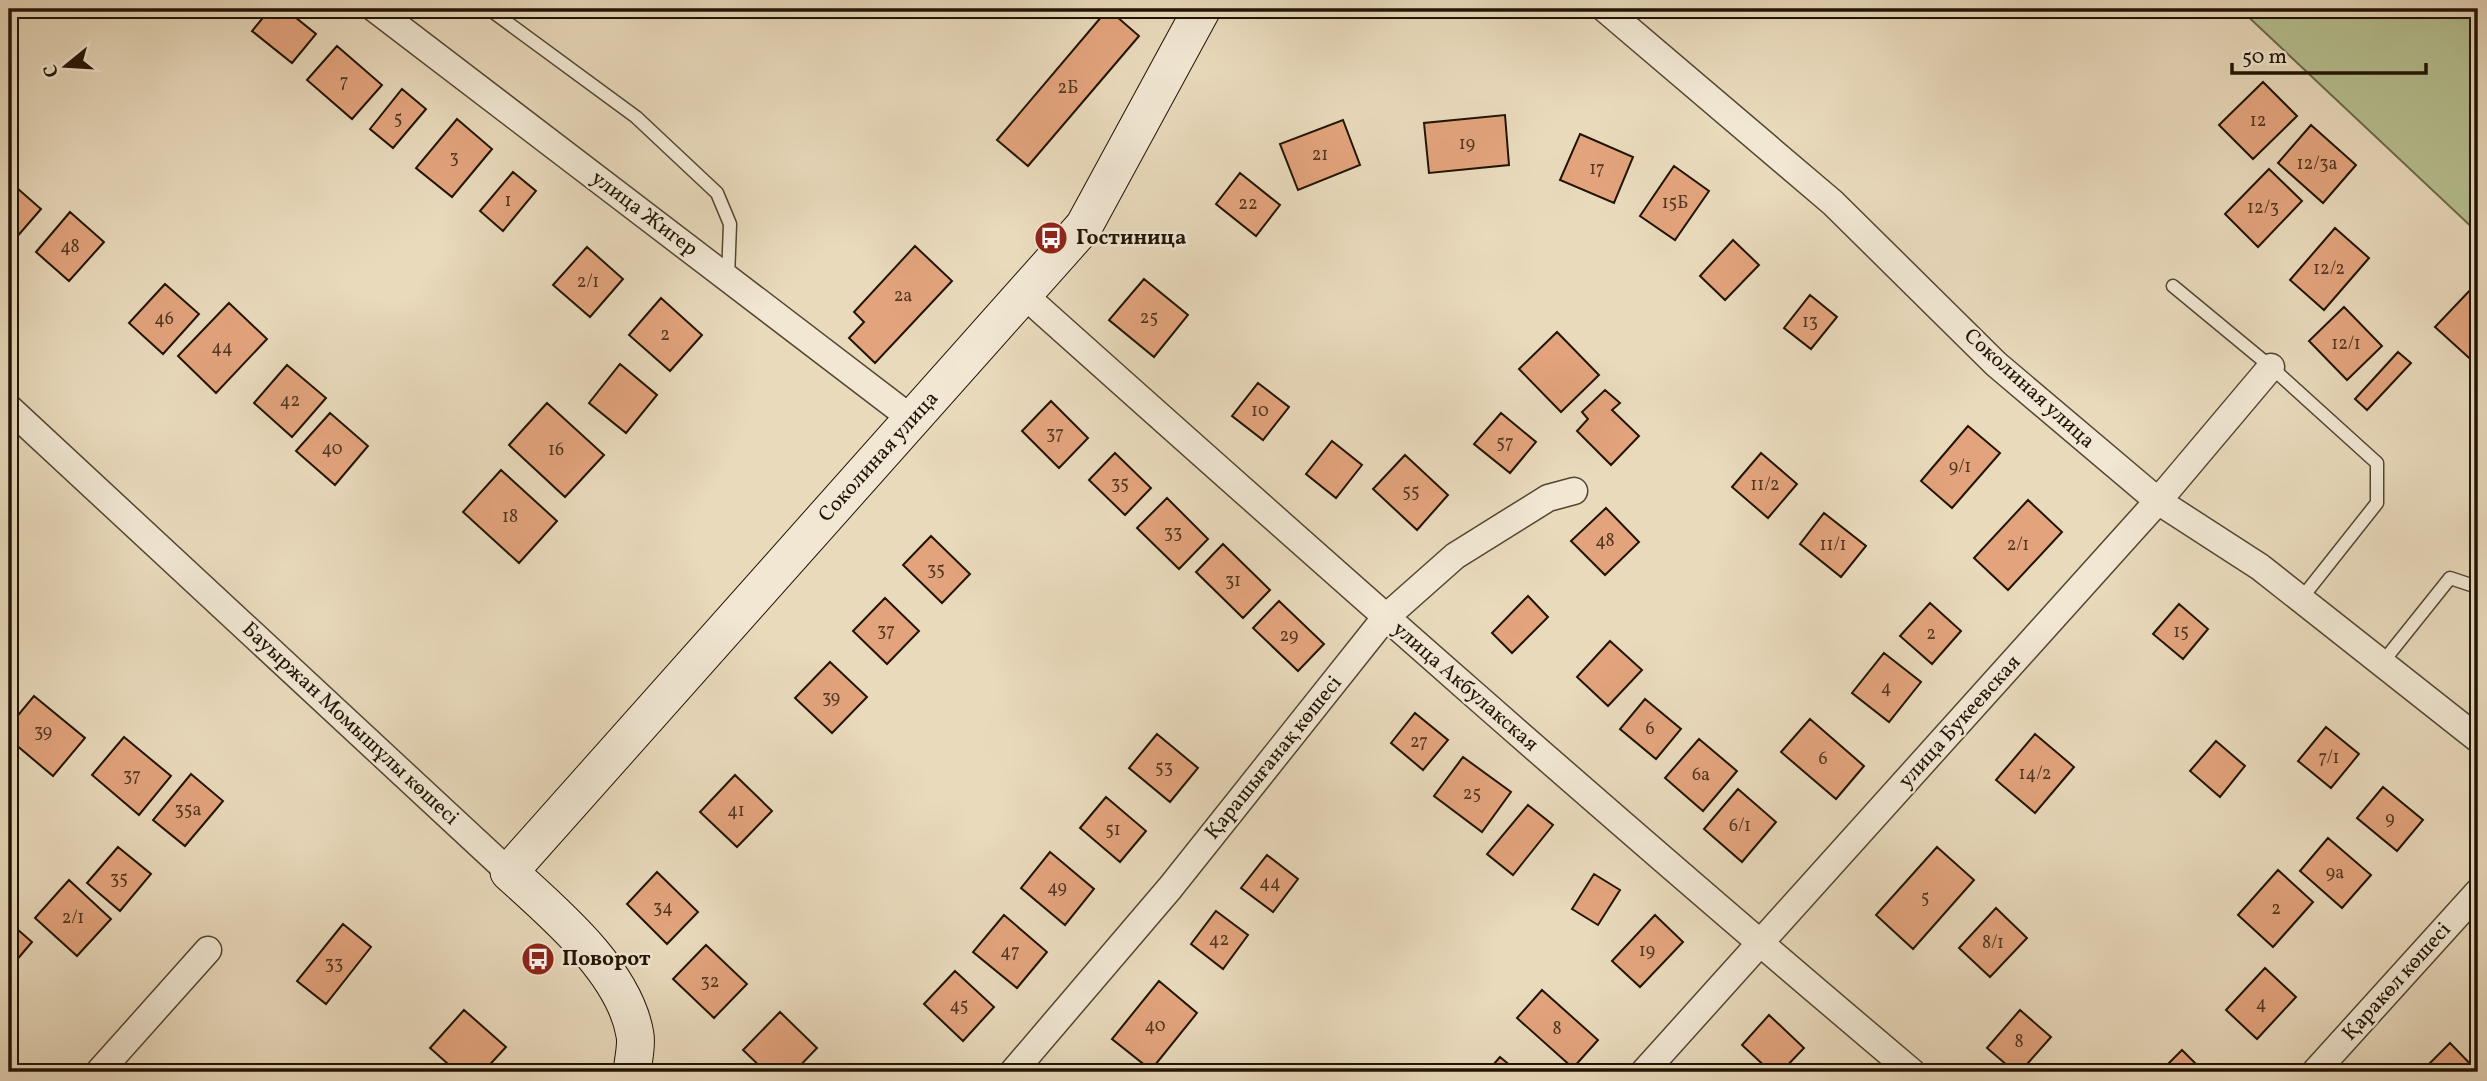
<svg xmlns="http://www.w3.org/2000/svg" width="2487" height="1081" viewBox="0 0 2487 1081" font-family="Vollkorn,serif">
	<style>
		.green { fill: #b6c091; stroke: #6c6a4a; stroke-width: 2 }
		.building { fill: #e3a47d; stroke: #211404; stroke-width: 2 }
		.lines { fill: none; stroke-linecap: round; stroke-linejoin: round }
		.lane-casing { stroke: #534632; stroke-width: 15 }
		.street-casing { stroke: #534632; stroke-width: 29 }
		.secondary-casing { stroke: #211404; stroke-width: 39 }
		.lane { stroke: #f1e7d3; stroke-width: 12 }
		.street { stroke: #f1e7d3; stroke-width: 26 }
		.secondary { stroke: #f1e7d3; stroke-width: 37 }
		.labels { text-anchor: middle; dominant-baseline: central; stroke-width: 5; stroke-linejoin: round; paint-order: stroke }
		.number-label { font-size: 18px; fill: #523822 }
		.street-label { font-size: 21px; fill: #211404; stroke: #f1e7d3 }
		.poi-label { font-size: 21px; font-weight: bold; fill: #211404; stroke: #f1e7d3; text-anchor: start }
	</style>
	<rect width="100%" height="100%" fill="#e9dabc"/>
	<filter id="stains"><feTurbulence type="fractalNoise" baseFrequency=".00286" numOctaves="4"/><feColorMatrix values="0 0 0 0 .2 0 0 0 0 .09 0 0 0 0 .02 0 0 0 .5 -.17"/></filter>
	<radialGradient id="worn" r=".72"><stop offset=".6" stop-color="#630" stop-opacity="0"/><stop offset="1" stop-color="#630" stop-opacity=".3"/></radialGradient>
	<!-- green -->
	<path class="green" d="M2240,9H2478V233Z"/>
	<!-- building -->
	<path class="building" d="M270,9H285L316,34L292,63L252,31Z
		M1108,9L1139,36L1028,166L997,140Z
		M337,46L382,85L352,119L307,80Z
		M2263,82L2297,116L2253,159L2219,125Z
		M402,89L426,109L393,148L370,129Z
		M1505,115L1509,165L1429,173L1424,123Z
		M457,119L492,149L452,197L416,168Z
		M1343,120L1360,165L1298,190L1280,144Z
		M2311,125L2356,165L2323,203L2278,163Z
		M1580,134L1633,157L1614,203L1560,180Z
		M1674,166L1709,191L1675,240L1640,216Z
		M2269,169L2302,201L2258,247L2225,214Z
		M513,172L536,191L503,231L480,211Z
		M1240,173L1280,205L1256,236L1216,204Z
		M9,181L41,209L9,246Z
		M70,212L104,242L69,281L36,252Z
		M2335,228L2369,258L2324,310L2290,280Z
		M1733,240L1759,265L1725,300L1700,276Z
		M915,246L952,281L875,363L849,338L864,322L854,312Z
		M587,247L623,279L590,317L553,285Z
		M1144,279L1188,315L1154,357L1109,320Z
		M165,284L199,314L163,354L129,323Z
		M2474,286L2478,290V366L2435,327Z
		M1810,295L1837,317L1811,349L1784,328Z
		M661,298L702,335L670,371L629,335Z
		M229,303L267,339L216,393L178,356Z
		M2344,307L2382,346L2347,380L2309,341Z
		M1557,332L1599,375L1561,412L1519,369Z
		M2398,352L2411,363L2367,410L2355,399Z
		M620,364L657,395L626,433L589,403Z
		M287,365L326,398L292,437L254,403Z
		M1258,383L1289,407L1263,440L1232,416Z
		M1605,390L1620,403L1612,410L1639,436L1611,465L1577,431L1588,419L1582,412Z
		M1051,401L1088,438L1059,468L1022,431Z
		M547,403L604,455L565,497L509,445Z
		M330,413L368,446L335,485L296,451Z
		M1501,413L1536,442L1510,473L1474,444Z
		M1968,426L2000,453L1952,508L1921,481Z
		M1332,441L1362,465L1336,498L1306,474Z
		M1115,453L1151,488L1125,515L1089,480Z
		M1761,453L1797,484L1768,518L1732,487Z
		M1405,455L1448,495L1417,530L1373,489Z
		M501,470L557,521L519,563L463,512Z
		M1167,498L1208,539L1179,569L1137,528Z
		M2028,500L2062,532L2008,590L1974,558Z
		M1606,508L1639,542L1605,575L1571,541Z
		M1824,513L1866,546L1841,577L1800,544Z
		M931,536L970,574L942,603L903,565Z
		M1223,544L1270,590L1243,618L1196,572Z
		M1528,596L1548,617L1512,653L1492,633Z
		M885,598L919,631L887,664L853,631Z
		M1279,601L1324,644L1298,671L1253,628Z
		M1930,603L1961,631L1932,664L1900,636Z
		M2179,604L2208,629L2183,659L2153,634Z
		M1610,641L1642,670L1608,706L1577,677Z
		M1884,653L1921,682L1889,722L1852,693Z
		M830,662L867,697L832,733L795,698Z
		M34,696L85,738L53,776L9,739V726Z
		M1645,699L1681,729L1656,759L1620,729Z
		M1415,713L1448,740L1423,770L1391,743Z
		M1810,719L1864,766L1836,799L1781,752Z
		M2326,727L2359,754L2331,788L2298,761Z
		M1157,734L1198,768L1170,802L1129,768Z
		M2035,734L2074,767L2035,813L1996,780Z
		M124,737L171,776L139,815L92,775Z
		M1699,739L1737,771L1703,811L1665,778Z
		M2216,741L2245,766L2220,797L2190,771Z
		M1463,757L1511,792L1482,832L1434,796Z
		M191,774L223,801L185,846L153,820Z
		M735,775L772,811L737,847L700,812Z
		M2383,787L2423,820L2397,851L2357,818Z
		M1738,789L1776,822L1742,862L1704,829Z
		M1106,797L1146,831L1120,862L1080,828Z
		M1528,805L1553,825L1513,875L1487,854Z
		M2328,838L2371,875L2342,908L2300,871Z
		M118,847L151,874L120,911L87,883Z
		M1937,847L1974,880L1913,949L1876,915Z
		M1050,852L1094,889L1065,925L1021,888Z
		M1267,855L1298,879L1273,912L1241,888Z
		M2278,870L2313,902L2273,947L2238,915Z
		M657,872L698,912L667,944L627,904Z
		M1594,874L1620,890L1598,925L1572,909Z
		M69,880L111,919L77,956L35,918Z
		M1996,908L2027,938L1990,977L1959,948Z
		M1216,911L1248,935L1223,969L1191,944Z
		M1004,915L1047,952L1017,988L973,952Z
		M1655,915L1683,942L1640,987L1612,961Z
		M9,922L32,942L9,969Z
		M343,924L371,947L326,1004L297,981Z
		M706,945L747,984L714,1018L673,979Z
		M2265,968L2296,997L2257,1039L2226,1010Z
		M955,971L994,1007L963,1041L924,1004Z
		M1159,981L1197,1013L1151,1070L1112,1039Z
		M1542,990L1598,1040L1573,1068L1517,1018Z
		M464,1010L506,1047L483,1072H457L430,1048Z
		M2020,1010L2051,1037L2020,1072H2015L1987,1048Z
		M780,1012L817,1048L794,1072H766L743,1050Z
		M1769,1015L1804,1048L1781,1072H1771L1742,1045Z
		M2450,1043L2478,1072H2421Z
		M2182,1050L2204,1072H2160Z
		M1500,1057L1518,1072H1487Z"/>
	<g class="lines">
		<defs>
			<path id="lane" d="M489,9L636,117L717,193L730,224L728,278
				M2173,286L2271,367L2377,463V503L2301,599
				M2382,663L2450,578L2477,587L2478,595"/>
			<path id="street" d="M375,9L912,419
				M1605,9L1833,203L1996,364L2158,501L2260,567L2478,739
				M1023,294C1317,557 1611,818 1912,1072
				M9,408L509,872
				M99,1072L208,950
				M1013,1072L1170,888L1385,618L1455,556L1548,498L1574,491
				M1644,1072L2158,501L2271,367
				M2315,1072L2478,892"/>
			<path id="secondary" d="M632,1072C633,1061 637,1046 635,1035C625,972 554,913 509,872L1084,226L1202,9"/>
		</defs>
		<!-- lane casing -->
		<use href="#lane" class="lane-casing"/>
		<!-- street casing -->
		<use href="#street" class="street-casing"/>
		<!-- secondary casing -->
		<use href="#secondary" class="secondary-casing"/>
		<!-- lane -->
		<use href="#lane" class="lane"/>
		<!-- street -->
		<use href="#street" class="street"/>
		<!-- secondary -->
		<use href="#secondary" class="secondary"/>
	</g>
	<!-- icons -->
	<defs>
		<symbol id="bus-disc" viewBox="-11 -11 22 22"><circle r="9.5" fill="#8f2418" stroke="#f1e7d3"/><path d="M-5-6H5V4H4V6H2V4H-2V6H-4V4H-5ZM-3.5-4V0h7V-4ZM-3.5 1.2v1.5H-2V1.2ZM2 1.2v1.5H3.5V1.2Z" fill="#fff"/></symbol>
	</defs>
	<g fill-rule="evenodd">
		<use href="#bus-disc" x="1032" y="219" width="38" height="38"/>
		<use href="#bus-disc" x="519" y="940" width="38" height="38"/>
	</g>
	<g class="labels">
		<!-- number labels -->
		<g class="number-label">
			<text x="344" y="82">7</text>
			<text x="1068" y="88">2Б</text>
			<text x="398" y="119">5</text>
			<text x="2258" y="121">12</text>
			<text x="1467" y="144">19</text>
			<text x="1320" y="155">21</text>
			<text x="454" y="158">3</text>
			<text x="2317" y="164">12/3а</text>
			<text x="1597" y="169">17</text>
			<text x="508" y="201">1</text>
			<text x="1675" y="203">15Б</text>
			<text x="1248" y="204">22</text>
			<text x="2263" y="208">12/3</text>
			<text x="70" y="247">48</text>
			<text x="2329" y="269">12/2</text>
			<text x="588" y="282">2/1</text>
			<text x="903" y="296">2а</text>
			<text x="1149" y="318">25</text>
			<text x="164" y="319">46</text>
			<text x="1810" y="322">13</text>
			<text x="665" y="335">2</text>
			<text x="2346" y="344">12/1</text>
			<text x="222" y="348">44</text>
			<text x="290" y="401">42</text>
			<text x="1260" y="411">10</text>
			<text x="1055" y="434">37</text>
			<text x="1505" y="443">57</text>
			<text x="332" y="449">40</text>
			<text x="556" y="450">16</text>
			<text x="1960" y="467">9/1</text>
			<text x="1120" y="484">35</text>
			<text x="1765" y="485">11/2</text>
			<text x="1411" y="492">55</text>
			<text x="510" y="517">18</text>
			<text x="1173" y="533">33</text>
			<text x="1605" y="541">48</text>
			<text x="1833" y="545">11/1</text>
			<text x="2018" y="545">2/1</text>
			<text x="936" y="570">35</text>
			<text x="1233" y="581">31</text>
			<text x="886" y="631">37</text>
			<text x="2181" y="632">15</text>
			<text x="1931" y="634">2</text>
			<text x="1289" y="636">29</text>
			<text x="1886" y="688">4</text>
			<text x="831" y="698">39</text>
			<text x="1650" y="729">6</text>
			<text x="43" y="732">39</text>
			<text x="1419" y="742">27</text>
			<text x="2329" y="758">7/1</text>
			<text x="1823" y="759">6</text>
			<text x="1164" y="768">53</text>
			<text x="2035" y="774">14/2</text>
			<text x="1701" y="775">6а</text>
			<text x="132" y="776">37</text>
			<text x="1472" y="794">25</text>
			<text x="188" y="810">35а</text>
			<text x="736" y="811">41</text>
			<text x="2390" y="819">9</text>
			<text x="1740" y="826">6/1</text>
			<text x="1113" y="830">51</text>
			<text x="2335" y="873">9а</text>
			<text x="119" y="879">35</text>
			<text x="1270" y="883">44</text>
			<text x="1057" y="888">49</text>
			<text x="1925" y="898">5</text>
			<text x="663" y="908">34</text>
			<text x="2276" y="909">2</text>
			<text x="73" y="918">2/1</text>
			<text x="1219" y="940">42</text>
			<text x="1993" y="943">8/1</text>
			<text x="1647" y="951">19</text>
			<text x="1010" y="952">47</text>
			<text x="334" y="964">33</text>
			<text x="710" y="982">32</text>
			<text x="2261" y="1004">4</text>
			<text x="959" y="1006">45</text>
			<text x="1155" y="1026">40</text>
			<text x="1557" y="1029">8</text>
			<text x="2019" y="1042">8</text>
		</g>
		<!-- street labels -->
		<g class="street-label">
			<text transform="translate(644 214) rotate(37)">улица Жигер</text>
			<text transform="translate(2029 389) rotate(42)">Соколиная улица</text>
			<text transform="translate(879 457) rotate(-48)">Соколиная улица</text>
			<text transform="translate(1465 687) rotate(41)">улица Акбулакская</text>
			<text transform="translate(1960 722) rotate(-48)">улица Букеевская</text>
			<text transform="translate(350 724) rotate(43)">Бауыржан Момышұлы көшесі</text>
			<text transform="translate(1274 758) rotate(-51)">Қарашығанақ көшесі</text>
			<text transform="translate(2397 982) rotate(-48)">Қаракөл көшесі</text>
		</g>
		<!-- poi labels -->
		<g class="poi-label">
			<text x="1076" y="238">Гостиница</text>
			<text x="562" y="959">Поворот</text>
		</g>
	</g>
	<!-- margin -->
	<rect width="2487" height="1081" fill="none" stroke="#e9dabc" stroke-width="35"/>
	<rect x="10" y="10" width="2466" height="1060" fill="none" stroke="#211404" stroke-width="3.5"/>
	<rect x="18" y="18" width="2452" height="1046" fill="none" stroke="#211404" stroke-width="2"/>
	<!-- north arrow -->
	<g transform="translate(66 66) rotate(252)" stroke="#f1e7d3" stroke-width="5" paint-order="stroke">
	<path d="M0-5L12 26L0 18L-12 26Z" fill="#211404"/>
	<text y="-10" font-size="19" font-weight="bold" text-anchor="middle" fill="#211404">С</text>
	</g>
	<!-- scale -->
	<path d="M2232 63v10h194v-10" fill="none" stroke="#211404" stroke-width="3.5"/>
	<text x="2242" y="63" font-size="21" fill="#211404" stroke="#f1e7d3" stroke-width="5" paint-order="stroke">50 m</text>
	<rect width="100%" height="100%" filter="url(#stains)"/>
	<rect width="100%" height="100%" fill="url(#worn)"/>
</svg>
